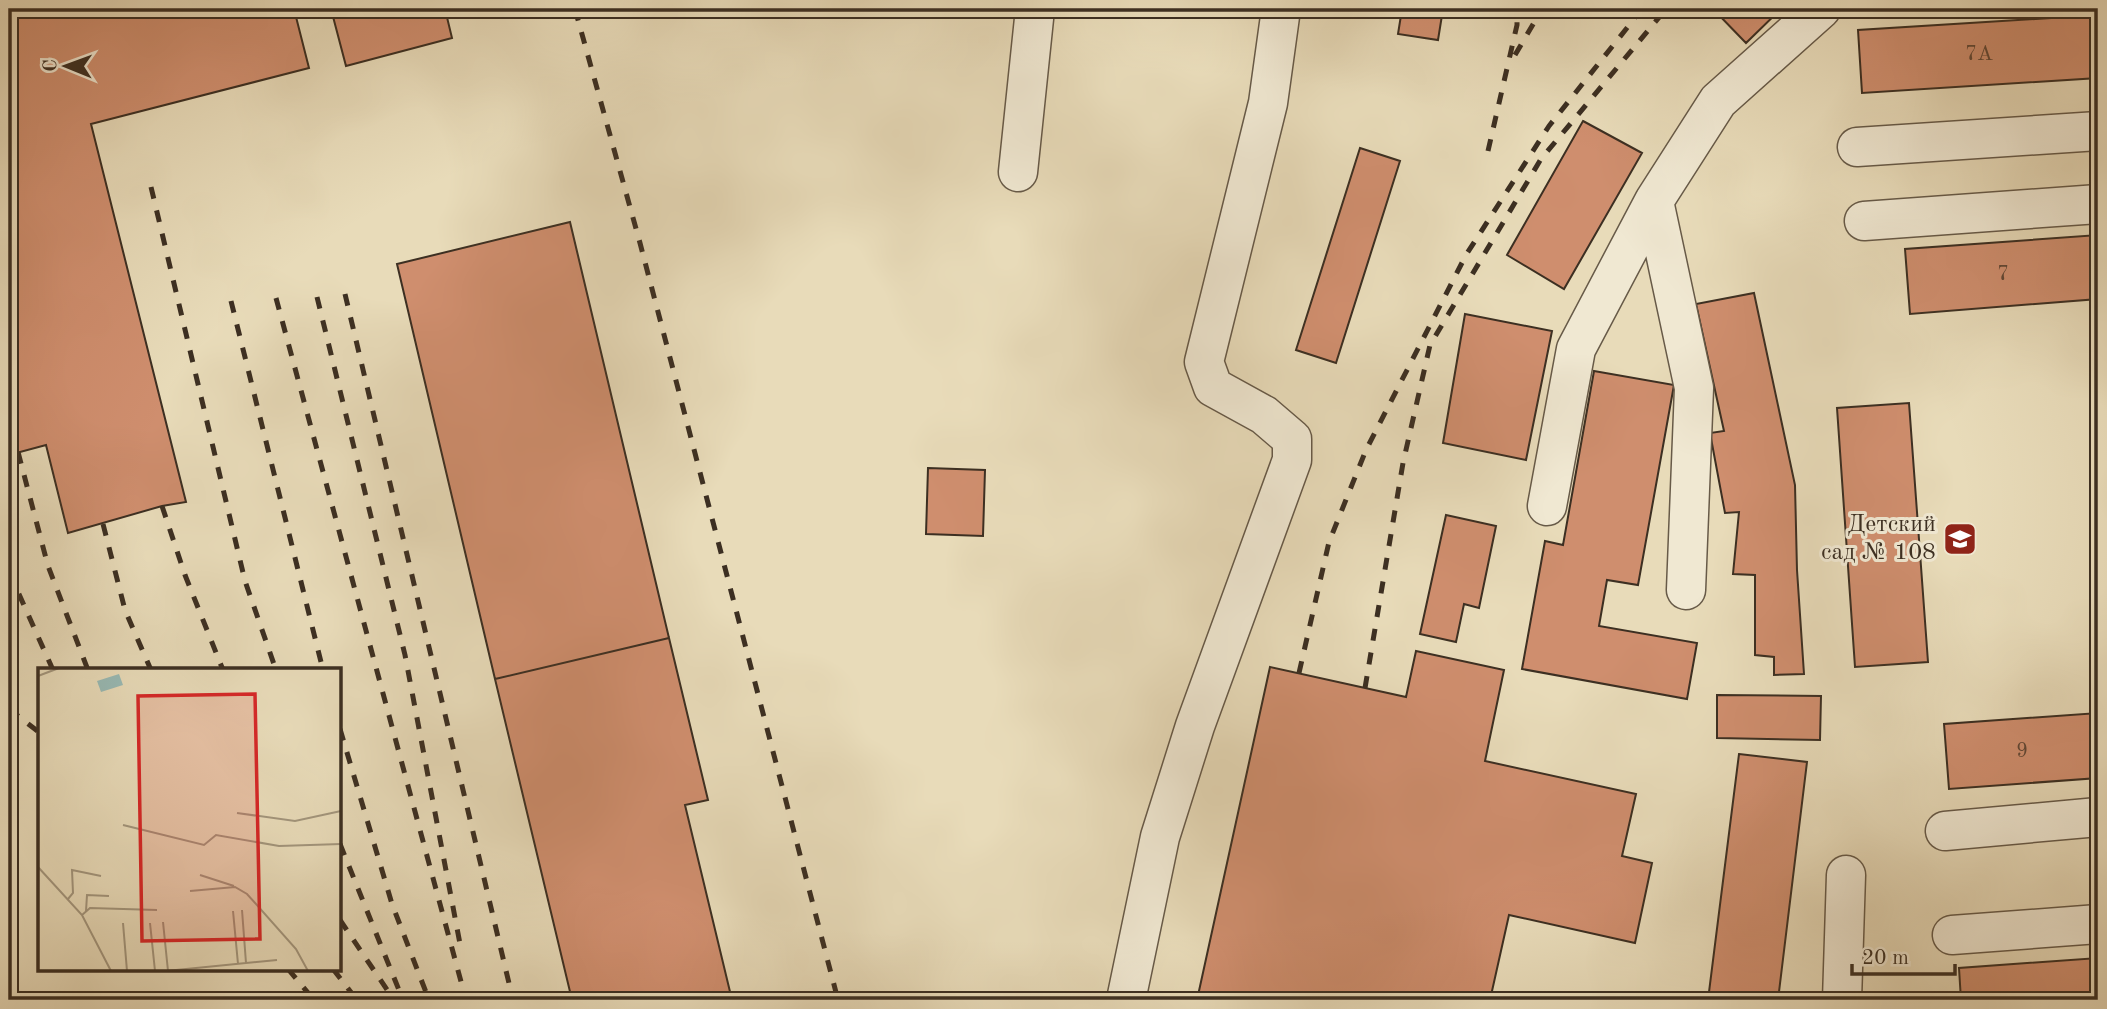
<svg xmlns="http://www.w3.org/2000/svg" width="2107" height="1009" viewBox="0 0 2107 1009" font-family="'Old Standard TT',serif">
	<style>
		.building { fill: #cf8e6e; stroke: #3c2f22; stroke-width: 2 }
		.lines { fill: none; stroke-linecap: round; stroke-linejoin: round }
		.minor-casing { stroke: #675a48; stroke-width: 41 }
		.minor { stroke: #f0e8d2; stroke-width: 38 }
		.rail { stroke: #3c2f22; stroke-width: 5; stroke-dasharray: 12 12; stroke-linecap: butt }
		.labels { text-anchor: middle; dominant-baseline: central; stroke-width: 6; stroke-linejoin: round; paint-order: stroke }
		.number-label { font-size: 21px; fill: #614735 }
		.poi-label { font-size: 24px; fill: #3c2f22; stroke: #f0e8d2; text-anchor: end }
		.inset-road { fill: none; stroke: #a3967d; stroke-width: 2 }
		.view { fill: #d62828; fill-opacity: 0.15; stroke: #d62828; stroke-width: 3.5 }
		.inset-edge { fill: none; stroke: #3c2f22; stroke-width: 3.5 }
	</style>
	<rect width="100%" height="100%" fill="#e8dbb9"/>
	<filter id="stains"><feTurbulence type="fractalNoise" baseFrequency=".00286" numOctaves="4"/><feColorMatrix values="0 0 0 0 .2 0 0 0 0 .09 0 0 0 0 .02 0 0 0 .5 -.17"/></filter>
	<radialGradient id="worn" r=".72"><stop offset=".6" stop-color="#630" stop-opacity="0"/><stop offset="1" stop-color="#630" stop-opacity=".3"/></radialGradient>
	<!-- building -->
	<path class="building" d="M9,9H294L309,68L91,124L186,502L162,506L68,533L46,445L9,455Z
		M331,9H445L452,38L346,66Z
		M1402,9H1443L1438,40L1398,34Z
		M1713,9H1781L1746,43Z
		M2098,15V78L1862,93L1858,30Z
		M1583,121L1642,153L1564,289L1507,255Z
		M1360,148L1400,161L1336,363L1296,350Z
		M570,222L669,638L495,679L397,264Z
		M2098,235V299L1910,314L1905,249Z
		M1754,293L1795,485L1797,570L1804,674L1774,675V657L1755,655V575L1733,574L1739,512L1725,513L1710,433L1724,431L1696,304Z
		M1465,314L1552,331L1526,460L1443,443Z
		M1594,371L1674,385L1638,585L1607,580L1599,626L1697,643L1687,699L1522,669L1545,541L1563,545Z
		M1909,403L1928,662L1855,667L1837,408Z
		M928,468L985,470L983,536L926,534Z
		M1446,515L1496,526L1479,608L1464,604L1456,642L1420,634Z
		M669,638L708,800L685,805L732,1000H572L495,679Z
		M1416,651L1504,670L1485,761L1636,794L1622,856L1652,863L1635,943L1509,915L1490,1000H1197L1270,667L1406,697Z
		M1717,695L1821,696L1820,740L1717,738Z
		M2098,713V778L1949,789L1944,724Z
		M1739,754L1807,762L1778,1000H1708Z
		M2098,958V1000H1961L1959,968Z"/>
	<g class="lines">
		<defs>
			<path id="minor" d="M1857,147L2098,131
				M1018,172L1035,9
				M1864,221L2098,204
				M1547,506L1576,349L1654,201
				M1686,590L1694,388L1654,201L1718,101L1821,9
				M1945,831L2098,817
				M1952,935L2098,924
				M1126,1000L1160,837L1195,726L1292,460V439L1264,415L1213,387L1204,362L1268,103L1281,9
				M1842,1000L1846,875"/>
		</defs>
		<!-- minor casing -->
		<use href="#minor" class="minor-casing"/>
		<!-- minor -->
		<use href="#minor" class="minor"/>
		<!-- rail -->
		<path class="rail" d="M575,9L640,243L838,1000
			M1515,55L1542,9
			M1488,151L1517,25V9
			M151,187L245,581L276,670
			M345,294L513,1000
			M317,297L405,655L461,949
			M276,298L466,1000
			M231,301L323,670
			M18,452L48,566L88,670
			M162,506L185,575L223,670
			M103,524L125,610L151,670
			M9,572L53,670
			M1299,673L1329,542L1366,450L1466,255L1549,126L1642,9
			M1365,688L1403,463L1430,345L1541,159L1666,9
			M9,709L40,733
			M340,729L392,904L429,1000
			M340,844L403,1000
			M340,920L394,1000
			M288,969L314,1000
			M333,969L357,1000"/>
	</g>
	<!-- icons -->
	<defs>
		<symbol id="school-square" viewBox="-11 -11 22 22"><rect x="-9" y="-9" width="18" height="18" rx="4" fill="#8f2418" stroke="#f0e8d2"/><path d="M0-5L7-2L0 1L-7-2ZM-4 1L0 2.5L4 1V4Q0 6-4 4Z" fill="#fff"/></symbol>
	</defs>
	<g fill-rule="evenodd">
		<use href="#school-square" x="1941" y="520" width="38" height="38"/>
	</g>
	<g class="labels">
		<!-- number labels -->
		<g class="number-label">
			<text x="1979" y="54">7А</text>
			<text x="2003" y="274">7</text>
			<text x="2022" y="751">9</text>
		</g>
		<!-- poi labels -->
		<g class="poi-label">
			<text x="1936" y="525">Детский<tspan x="1936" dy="28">сад № 108</tspan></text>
		</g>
	</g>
	<!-- overview -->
	<g transform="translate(38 668)">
		<rect width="303" height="303" fill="#e8dbb9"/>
		<path d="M81,6L85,17L63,24L59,13Z" fill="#98bab5"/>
		<path class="inset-road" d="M0,8L21,0M199,145L257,153L303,143M85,157L166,177L178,167L241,178L303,176M0,199L44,247L73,303M162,207L196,218M152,223L197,219L209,226L258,281L270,303M30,231L35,225L34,202L63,208M204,242L208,295M48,243L49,227L71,228M195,243L200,296M44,247L52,240L119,242M125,254L130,303M85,255L89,303M112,255L117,303M128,303L239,292"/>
		<path class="view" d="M217,26L222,271L104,273L100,28Z"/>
		<rect width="303" height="303" class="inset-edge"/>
	</g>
	<!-- margin -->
	<rect width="2107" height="1009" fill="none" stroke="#e8dbb9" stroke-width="35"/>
	<rect x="10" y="10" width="2086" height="988" fill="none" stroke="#3c2f22" stroke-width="3.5"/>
	<rect x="18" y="18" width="2072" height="974" fill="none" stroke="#3c2f22" stroke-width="2"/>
	<!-- north arrow -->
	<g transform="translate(66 66) rotate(271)" stroke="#f0e8d2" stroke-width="5" paint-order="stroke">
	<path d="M0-5L12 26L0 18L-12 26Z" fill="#3c2f22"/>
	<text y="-10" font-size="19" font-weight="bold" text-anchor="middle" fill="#3c2f22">С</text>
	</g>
	<!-- scale -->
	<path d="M1852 964v10h103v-10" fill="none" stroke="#3c2f22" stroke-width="3.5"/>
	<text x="1862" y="964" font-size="21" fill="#3c2f22" stroke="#f0e8d2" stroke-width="5" paint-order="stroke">20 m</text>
	<rect width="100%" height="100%" filter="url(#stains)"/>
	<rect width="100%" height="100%" fill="url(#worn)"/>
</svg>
